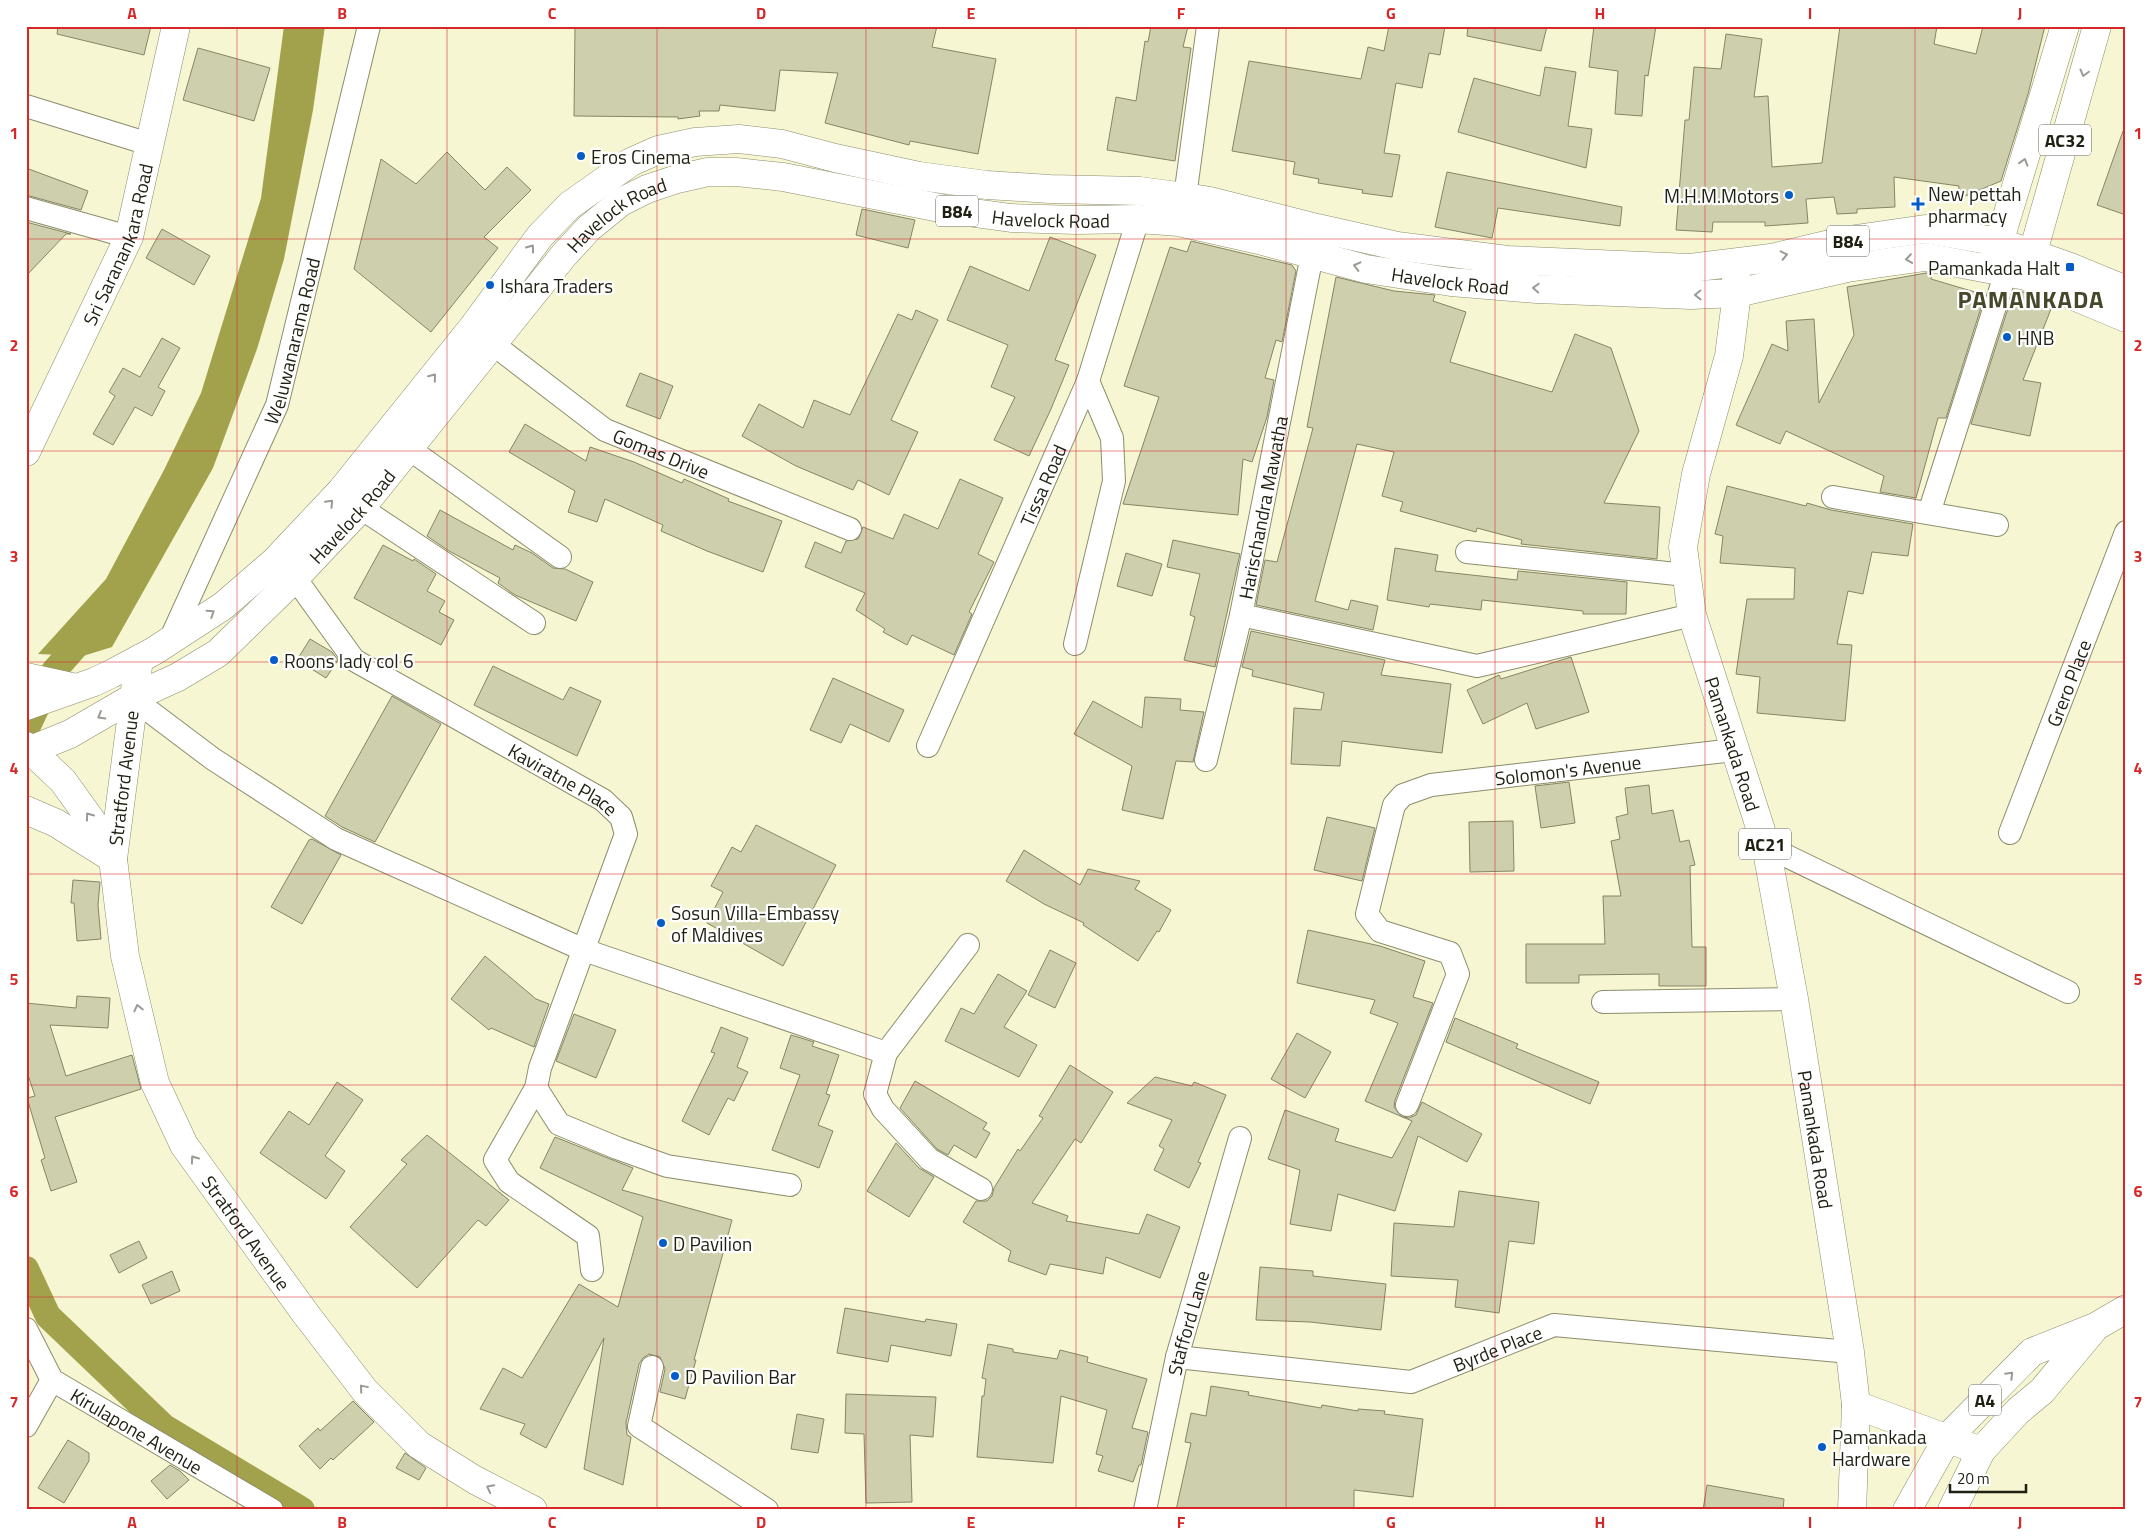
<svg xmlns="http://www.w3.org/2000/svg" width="2152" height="1536" viewBox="0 0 2152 1536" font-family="'Titillium Web',sans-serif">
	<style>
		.water { fill: #a3a24c }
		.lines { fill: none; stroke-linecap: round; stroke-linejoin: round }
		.canal { stroke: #a3a24c; stroke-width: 26 }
		.building { fill: #cecfad; stroke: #868666 }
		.street-casing { stroke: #8d8d6d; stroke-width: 24 }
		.secondary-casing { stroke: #8d8d6d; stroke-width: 29 }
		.primary-casing { stroke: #8d8d6d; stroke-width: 29 }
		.highway-casing { stroke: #8d8d6d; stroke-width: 29 }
		.street { stroke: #fff; stroke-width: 22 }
		.secondary { stroke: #fff; stroke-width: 28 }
		.primary { stroke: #fff; stroke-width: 28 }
		.highway { stroke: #fff; stroke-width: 28 }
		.oneway { stroke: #9a9a94 }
		.grid { fill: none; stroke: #d62828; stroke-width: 1; stroke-opacity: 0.55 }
		.poi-dot { fill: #065cc6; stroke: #fff; stroke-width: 2 }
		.labels { text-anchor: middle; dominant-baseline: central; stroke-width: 4.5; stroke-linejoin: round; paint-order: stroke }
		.shield { fill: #fff; stroke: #626259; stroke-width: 1 }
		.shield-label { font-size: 18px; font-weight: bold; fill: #1f1f12 }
		.poi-label { font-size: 19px; fill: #1f1f12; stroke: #fff; text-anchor: start }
		.street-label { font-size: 19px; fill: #1f1f12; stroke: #fff }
		.district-label { font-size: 24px; font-weight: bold; letter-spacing: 1px; fill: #47472a; stroke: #fff }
		.neatline { fill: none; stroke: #d62828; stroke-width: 2 }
		.grid-label { font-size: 16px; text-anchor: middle; font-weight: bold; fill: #d62828 }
	</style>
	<rect width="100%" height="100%" fill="#f6f6d3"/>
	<!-- water -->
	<path class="water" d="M284,26H325L313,110L284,259L257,349L213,468L112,647L83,656L38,654L106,579L164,470L201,393L261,198Z"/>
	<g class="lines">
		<!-- canal -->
		<path class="canal" d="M26,730L54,671L91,629
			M26,1269L48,1316L164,1427L302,1510"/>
	</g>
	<!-- building -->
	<path class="building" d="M58,26H151L144,55L57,34Z
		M575,26H937L932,47L996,59L978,154L910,141L909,145L825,123L838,73L780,70L775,111L720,105L719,111H699L700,116L678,119V117L574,116Z
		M1151,26H1188L1183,47L1191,48L1175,161L1107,150L1116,97L1136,101L1145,41L1148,42Z
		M1389,26H1445L1440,55L1429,53L1422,88L1396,83L1384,153L1400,155L1392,197L1362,193L1363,190L1318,183L1319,179L1293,174L1295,162L1232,151L1249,61L1361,79L1368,47L1384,51Z
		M1468,26H1547L1541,51L1467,36Z
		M1594,26H1656L1648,76L1645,75L1642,116L1615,114L1618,71L1589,67Z
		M1840,26H1937L1934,44L1976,54L1983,26H2045L2028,94L2001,181L1958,199L1959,186L1894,177L1895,207L1857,209V213L1837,214L1834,197L1806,199L1808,223L1765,226V222H1713L1712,232L1676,230L1685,120H1689L1694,67L1721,69L1726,34L1762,39L1754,97L1768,96L1772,167L1822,163Z
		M198,48L270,68L254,121L183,100Z
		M1545,67L1576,72L1568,126L1592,129L1586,168L1458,132L1474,78L1540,96Z
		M2123,131H2126V215L2097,205Z
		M447,152L485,190L507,167L531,190L484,237L498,248L431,332L354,269L381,159L416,184Z
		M26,168L88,191L81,210L26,195Z
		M1447,172L1622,207L1620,226L1498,208L1492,238L1435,227Z
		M862,209L915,220L908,248L856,235Z
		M26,222L71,234H66L26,276Z
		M162,229L210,256L194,285L146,258Z
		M1050,237L1096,255L1055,360L1069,365L1051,409L1029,456L994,440L1015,397L991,387L1008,345L947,320L970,266L1029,291Z
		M1191,241L1292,265L1296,271L1282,342L1276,340L1265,378L1274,380L1267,417L1252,462L1243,459L1238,515L1123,504L1159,397L1124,386L1170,247L1187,252Z
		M1926,273L1932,274L1931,279L1985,295L1946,418H1938L1916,498L1880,492L1884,476L1786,431L1780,444L1736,425L1772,344L1788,351L1786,321L1814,319L1819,403L1854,335L1847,287Z
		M1336,277L1394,291L1435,295L1433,301L1466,312L1450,362L1552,392L1575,334L1611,348L1639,431L1604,503L1660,507L1657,559L1521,544L1522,540L1477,528L1476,532L1400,511L1403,502L1382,496L1394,452L1357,444L1315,601L1348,610L1351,600L1378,606L1373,630L1256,605L1265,560L1277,562L1313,428L1307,427Z
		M2018,290L2053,304L2023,380L2041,383L2030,436L1971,424L2010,302L2013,303Z
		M916,310L938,320L891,420L918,432L889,495L858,480L853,490L796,466L742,436L759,404L803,428L814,400L850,415L898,314L912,320Z
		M162,338L180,348L158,387L165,391L152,416L135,407L113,445L93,434L115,396L109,392L123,368L140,377Z
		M640,373L673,386L660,419L626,406Z
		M525,424L586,461L590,447L634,462L682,483L684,479L729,499L728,501L782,521L763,572L707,551L661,531L663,525L605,499L597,522L568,512L575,491L509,452Z
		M960,479L1003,498L978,554L994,562L969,612L972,614L954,655L912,635L907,645L883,632L885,629L856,610L865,593L805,567L815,542L841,553L846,541L858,539L863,527L893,539L904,514L938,529Z
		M1727,486L1806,506L1807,503L1831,510L1913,524L1908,556L1872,552L1863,594L1848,591L1837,644L1852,645L1845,721L1757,713L1760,677L1736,674L1747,599H1794L1795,568L1720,563L1723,536L1715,534Z
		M440,510L513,550L515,545L532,553L553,568L565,569L593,582L576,621L515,595L498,583L500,578L449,551L427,536Z
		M1173,540L1240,554L1215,667L1184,660L1195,617L1190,615L1200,574L1167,567Z
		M383,545L413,561L414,559L436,574L427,591L445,601L439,612L454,620L441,645L354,598Z
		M1395,548L1438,555L1435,571L1517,580L1518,571L1627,582L1626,614H1583V611L1482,600L1481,610L1430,604L1429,607L1387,600Z
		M1126,553L1162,564L1152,596L1117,586Z
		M1251,631L1385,660L1381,675L1451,684L1442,753L1342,741L1340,766L1291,764L1294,708L1321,710L1324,693L1252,676L1253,670L1242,667Z
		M310,639L332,652L338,660L326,678L297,660Z
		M1571,657L1589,712L1536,729L1527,703L1483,724L1467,690L1499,675L1501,679Z
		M493,666L563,700L570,687L601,701L577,756L474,705Z
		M833,678L904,710L889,742L850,724L841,743L810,730Z
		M392,696L441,724L375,842L342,827L325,816Z
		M1145,697L1181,699L1180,710L1204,712L1193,762L1176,761L1163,819L1122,810L1132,766L1074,734L1093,701L1142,728Z
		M1569,782L1575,823L1541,828L1535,786Z
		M1649,785L1652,814L1673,810L1680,842L1689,840L1695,865L1690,866L1692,947H1706V986H1659V974L1579,975V983H1526V944H1605L1603,896H1621L1611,841L1620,839L1616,817L1628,814L1625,788Z
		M1327,817L1375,828L1362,881L1314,870Z
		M1513,821L1514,871L1470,872L1469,822Z
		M756,825L836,865L783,966L707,923L723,892L711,886L732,847L741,852Z
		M312,839L341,855L302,924L271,907L309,840Z
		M1024,850L1080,885L1088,869L1140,881L1135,889L1171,910L1159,932L1157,931L1138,961L1083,925L1084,923L1044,904L1006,881Z
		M73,880L100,882L98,905L101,939L77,941L74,903H71Z
		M1308,930L1380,946L1425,961L1413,997L1433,1003L1395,1100L1394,1107L1402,1117L1409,1118L1416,1115L1422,1102L1482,1134L1467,1162L1418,1136L1395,1211L1338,1194L1331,1231L1290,1224L1300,1170L1268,1159L1285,1110L1339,1129L1335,1141L1392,1158L1412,1121L1365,1101L1398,1023L1370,1013L1375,1000L1297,983Z
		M1050,950L1076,963L1055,1008L1028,995Z
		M485,956L536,999L549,1004L534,1047L491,1028L489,1030L451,999Z
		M998,974L1027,991L1004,1027L1037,1045L1019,1077L945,1041L961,1008L974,1014Z
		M77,996L110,998L108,1028L50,1025L66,1076L132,1055L141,1089L55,1117L77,1182L51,1191L41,1160L45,1158L27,1098L35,1096L26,1069V1003L76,1008Z
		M574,1014L616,1030L596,1078L556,1061Z
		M1455,1018L1518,1044L1516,1048L1599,1082L1590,1104L1446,1042Z
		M721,1027L748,1038L737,1067L748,1072L734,1101L728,1098L709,1135L682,1121L715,1053L711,1052Z
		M1297,1033L1331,1052L1305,1098L1271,1079Z
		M791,1035L814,1042L812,1046L839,1055L826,1094L830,1095L818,1125L833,1131L819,1168L772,1150L800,1075L780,1068Z
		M1070,1065L1113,1092L1081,1143L1075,1139L1032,1203L1068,1216L1066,1221L1139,1234L1147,1214L1180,1227L1160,1278L1106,1257L1103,1274L1050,1264L1046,1275L1008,1261L1011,1251L963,1222L976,1201H987L992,1196L994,1188L1018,1149L1020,1151L1043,1118L1039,1116Z
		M1155,1077L1192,1086L1194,1082L1226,1095L1198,1162L1201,1163L1189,1188L1154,1170L1164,1149L1159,1146L1172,1120L1127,1103Z
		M915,1081L987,1123L983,1129L990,1133L976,1158L954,1145L948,1155L937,1149L900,1108Z
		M337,1082L363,1100L325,1156L345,1171L326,1199L260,1153L289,1111L309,1125Z
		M427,1135L509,1200L486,1226L478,1220L417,1288L350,1227L407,1164L401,1160Z
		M555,1137L633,1168L622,1190L732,1220L694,1360H696L685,1399L660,1392L665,1369L660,1357L649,1354L643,1358L639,1364L626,1423L627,1435L631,1437L623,1485L584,1469L604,1338L546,1448L520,1434L525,1424L480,1409L503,1368L522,1378L579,1284L618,1307L643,1217L540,1168Z
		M896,1143L919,1168L934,1177L909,1217L867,1191Z
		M1459,1191L1539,1202L1534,1244L1509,1241L1499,1313L1455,1307L1458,1280L1391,1276L1394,1223L1454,1227Z
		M139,1241L147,1258L119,1273L110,1255Z
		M1260,1267L1313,1271V1276L1386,1284L1381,1330L1310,1322L1256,1320Z
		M172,1271L180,1291L151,1304L142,1285Z
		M845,1308L925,1322L926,1319L957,1324L951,1356L891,1345L888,1362L837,1353Z
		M988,1344L1013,1349V1352L1057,1359L1060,1350L1088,1357L1087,1362L1147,1379L1132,1428L1148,1432L1141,1465H1139L1133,1482L1098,1471L1103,1456L1096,1454L1107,1410L1061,1396L1053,1463L977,1457L982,1396H984L986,1379L982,1378Z
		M1211,1386L1249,1392L1248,1395L1321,1408L1322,1405L1358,1411V1409L1385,1411L1384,1414L1423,1419L1413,1497L1354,1490V1510H1176L1191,1443L1185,1442L1191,1413L1206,1416Z
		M846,1394L936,1397L933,1437L910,1435L912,1502L866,1503L864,1434L845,1433Z
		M353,1401L374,1422L333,1460L331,1458L320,1469L299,1446L318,1428L320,1431Z
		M797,1414L824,1419L818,1453L791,1449Z
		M68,1440L89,1453V1461L64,1503L38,1488Z
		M405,1453L426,1468L419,1480L396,1468Z
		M170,1465L180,1471L189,1480L167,1499L151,1481Z
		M1707,1485L1784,1499L1783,1510H1703Z"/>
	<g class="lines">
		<defs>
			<g id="street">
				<path d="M26,106L149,144"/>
				<path d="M1185,197L1208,26"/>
				<path d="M26,208L129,237"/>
				<path id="s1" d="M493,344L605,430L850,529"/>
				<path d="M408,448L560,557"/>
				<path d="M1833,497L1997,525"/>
				<path d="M361,508L534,623"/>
				<path d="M1929,513L2006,272"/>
				<path d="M1467,552L1686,575"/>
				<path id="s2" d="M295,578L354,660L603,800L621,817L626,834L540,1068L536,1088L495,1160L509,1182L588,1236L592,1270"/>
				<path d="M1241,615L1477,666L1692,615"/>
				<path id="s3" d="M170,640L277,405L369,26"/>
				<path d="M1075,644L1114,481L1112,438L1088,381"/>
				<path d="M132,698L213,759L336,839L584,950L886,1053"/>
				<path id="s4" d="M928,746L1088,381L1138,219"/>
				<path id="s5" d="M1206,760L1241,615L1312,255"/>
				<path id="s6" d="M2010,833L2126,532"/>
				<path d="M1766,846L2068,992"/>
				<path d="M968,945L886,1053L875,1094L883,1109L929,1159L981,1189"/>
				<path d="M1603,1002L1794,999"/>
				<path d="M536,1088L559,1124L617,1148L667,1166L790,1185"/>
				<path id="s7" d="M1407,1105L1458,974L1450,953L1380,931L1367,914L1394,805L1403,795L1431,785L1734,750"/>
				<path id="s8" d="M26,1329L52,1380L272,1510"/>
				<path id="s9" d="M1177,1357L1411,1382L1554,1325L1850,1352"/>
				<path d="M652,1367L639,1426L767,1510"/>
				<path d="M26,1426L52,1380"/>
				<path id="s10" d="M1145,1510L1177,1357L1240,1138"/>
			</g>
			<g id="secondary">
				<path id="s11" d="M26,452L129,237L176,26"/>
				<path id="s12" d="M139,659L113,859L125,956L155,1083L184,1145L305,1313L365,1391L419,1445L475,1480L533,1510"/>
				<path d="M26,677L76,688"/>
				<path d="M26,746L63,781L96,827L113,859"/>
				<path d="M26,810L56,823L112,858"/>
			</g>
			<g id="primary">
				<path d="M1994,259L2065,26"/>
				<path d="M2028,270L2097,26"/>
				<path id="s13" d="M1736,277L1737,293L1729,356L1696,474L1683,547L1692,615L1766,846L1794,999L1850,1352L1856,1405L1852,1510"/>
				<path d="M26,706L94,682L111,674L154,651L223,606L275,561L341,491L473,327L540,236L570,205L631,162L658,150L695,142L739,139L782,144L835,158L919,176L987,185L1050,189L1140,191L1185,197L1210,201L1317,228L1397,246L1507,260L1690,268L1771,258L1842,241L1925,229L1999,242L2070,267L2126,290"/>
				<path id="s14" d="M26,752L70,734L132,698L178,677L218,653L295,578L361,508L564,255L589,228L621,202L647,189L677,179L708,172H736L783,177L945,209L1011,218L1077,220L1138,219L1179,222L1259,240L1366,269L1451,282L1537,289L1691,295L1737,293L1847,268L1925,257L2026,276L2126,318"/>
				<path d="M1856,1405L1981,1451"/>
			</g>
			<path id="highway" d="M1907,1510L1948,1437L2032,1352L2095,1327L2126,1309
				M1952,1510L1981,1451L2018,1411L2042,1391L2093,1330"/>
		</defs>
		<!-- street casing -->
		<use href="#street" class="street-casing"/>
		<!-- secondary casing -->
		<use href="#secondary" class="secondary-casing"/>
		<!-- primary casing -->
		<use href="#primary" class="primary-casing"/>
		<!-- highway casing -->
		<use href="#highway" class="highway-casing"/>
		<!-- street -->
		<use href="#street" class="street"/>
		<!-- secondary -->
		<use href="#secondary" class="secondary"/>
		<!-- primary -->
		<use href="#primary" class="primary"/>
		<!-- highway -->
		<use href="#highway" class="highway"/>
	</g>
	<!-- one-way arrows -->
	<defs><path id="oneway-chevron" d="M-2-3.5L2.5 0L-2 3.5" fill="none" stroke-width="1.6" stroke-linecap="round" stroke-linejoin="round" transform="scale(1.25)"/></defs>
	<g class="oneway">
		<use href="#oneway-chevron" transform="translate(2084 73) rotate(105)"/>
		<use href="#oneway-chevron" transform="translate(2024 162) rotate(-73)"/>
		<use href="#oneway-chevron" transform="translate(531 248) rotate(-54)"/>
		<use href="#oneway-chevron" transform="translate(1784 255) rotate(-13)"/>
		<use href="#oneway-chevron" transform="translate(1909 259) rotate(172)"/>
		<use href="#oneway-chevron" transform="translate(1357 266) rotate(-166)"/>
		<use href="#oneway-chevron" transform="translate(1536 288) rotate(-177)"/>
		<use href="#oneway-chevron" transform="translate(1698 295) rotate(179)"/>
		<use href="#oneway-chevron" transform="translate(433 377) rotate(-51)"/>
		<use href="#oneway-chevron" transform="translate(330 503) rotate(-47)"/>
		<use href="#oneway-chevron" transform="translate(211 613) rotate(-33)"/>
		<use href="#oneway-chevron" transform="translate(101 716) rotate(150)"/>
		<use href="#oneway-chevron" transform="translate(89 816) rotate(-126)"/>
		<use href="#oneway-chevron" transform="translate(138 1008) rotate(-103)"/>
		<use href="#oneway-chevron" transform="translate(194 1159) rotate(-126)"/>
		<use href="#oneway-chevron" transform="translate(2010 1375) rotate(-45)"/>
		<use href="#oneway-chevron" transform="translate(363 1388) rotate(-130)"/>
		<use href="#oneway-chevron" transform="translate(490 1488) rotate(-153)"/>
	</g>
	<!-- grid -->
	<path class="grid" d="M237,26V1510M447,26V1510M657,26V1510M866,26V1510M1076,26V1510M1286,26V1510M1495,26V1510M1705,26V1510M1915,26V1510M26,239H2126M26,451H2126M26,662H2126M26,874H2126M26,1085H2126M26,1297H2126"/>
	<!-- markers -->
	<g class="poi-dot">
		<circle cx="581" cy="156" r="5"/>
		<circle cx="1789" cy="195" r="5"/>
		<path d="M1915.5 196.5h5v5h5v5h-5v5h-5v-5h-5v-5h5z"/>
		<rect x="2065" y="262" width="10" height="10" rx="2.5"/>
		<circle cx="490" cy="285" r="5"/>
		<circle cx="2007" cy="337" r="5"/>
		<circle cx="274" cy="660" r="5"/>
		<circle cx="661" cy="923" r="5"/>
		<circle cx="663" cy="1243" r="5"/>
		<circle cx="675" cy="1376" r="5"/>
		<circle cx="1822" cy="1447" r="5"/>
	</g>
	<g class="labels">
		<!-- shield labels -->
		<g class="shield">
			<rect x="2039" y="124.5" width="52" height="31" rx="4"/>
			<rect x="936" y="195.5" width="42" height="31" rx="4"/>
			<rect x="1827" y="225.5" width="42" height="31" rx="4"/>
			<rect x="1739" y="828.5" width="52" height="31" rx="4"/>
			<rect x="1969" y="1384.5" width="32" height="31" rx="4"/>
		</g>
		<g class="shield-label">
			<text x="2065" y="140">AC32</text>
			<text x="957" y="211">B84</text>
			<text x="1848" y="241">B84</text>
			<text x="1765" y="844">AC21</text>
			<text x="1985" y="1400">A4</text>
		</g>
		<!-- poi labels -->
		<g class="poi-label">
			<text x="591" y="156">Eros Cinema</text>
			<text x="1928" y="193">New pettah<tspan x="1928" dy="22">pharmacy</tspan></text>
			<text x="1779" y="195" text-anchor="end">M.H.M.Motors</text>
			<text x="2060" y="267" text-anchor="end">Pamankada Halt</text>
			<text x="500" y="285">Ishara Traders</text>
			<text x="2017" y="337">HNB</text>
			<text x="284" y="660">Roons lady col 6</text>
			<text x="671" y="912">Sosun Villa-Embassy<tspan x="671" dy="22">of Maldives</tspan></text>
			<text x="673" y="1243">D Pavilion</text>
			<text x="685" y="1376">D Pavilion Bar</text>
			<text x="1832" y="1436">Pamankada<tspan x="1832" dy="22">Hardware</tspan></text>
		</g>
		<!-- street labels -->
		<g class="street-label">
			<text stroke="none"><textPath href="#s14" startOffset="812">Havelock Road</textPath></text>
			<text stroke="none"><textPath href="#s14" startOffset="1262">Havelock Road</textPath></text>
			<text stroke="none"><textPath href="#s11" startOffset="228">Sri Saranankara Road</textPath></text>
			<text stroke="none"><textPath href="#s14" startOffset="1668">Havelock Road</textPath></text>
			<text stroke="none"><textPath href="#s3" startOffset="324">Weluwanarama Road</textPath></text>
			<text stroke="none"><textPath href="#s1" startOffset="202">Gomas Drive</textPath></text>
			<text stroke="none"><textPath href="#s4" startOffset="285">Tissa Road</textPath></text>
			<text stroke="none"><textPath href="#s5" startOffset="259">Harischandra Mawatha</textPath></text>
			<text stroke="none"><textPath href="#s14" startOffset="408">Havelock Road</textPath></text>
			<text stroke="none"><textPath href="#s6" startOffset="161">Grero Place</textPath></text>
			<text stroke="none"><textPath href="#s13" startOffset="480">Pamankada Road</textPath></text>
			<text stroke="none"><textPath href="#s7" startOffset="551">Solomon's Avenue</textPath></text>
			<text transform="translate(123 778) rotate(-83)">Stratford Avenue</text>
			<text stroke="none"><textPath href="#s2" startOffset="342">Kaviratne Place</textPath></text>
			<text stroke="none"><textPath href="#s13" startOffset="885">Pamankada Road</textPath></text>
			<text stroke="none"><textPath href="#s12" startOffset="606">Stratford Avenue</textPath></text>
			<text stroke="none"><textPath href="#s10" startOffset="192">Stafford Lane</textPath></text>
			<text stroke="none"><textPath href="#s9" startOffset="328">Byrde Place</textPath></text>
			<text stroke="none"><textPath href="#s8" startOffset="156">Kirulapone Avenue</textPath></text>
		</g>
		<!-- district labels -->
		<g class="district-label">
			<text x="2031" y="299">PAMANKADA</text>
		</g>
	</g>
	<!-- border -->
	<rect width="2152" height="1536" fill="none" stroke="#ffffff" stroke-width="55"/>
	<!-- scale -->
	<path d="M1950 1484v8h76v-8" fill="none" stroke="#1f1f12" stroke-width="2.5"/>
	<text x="1957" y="1484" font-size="15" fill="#1f1f12" stroke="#ffffff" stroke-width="4" paint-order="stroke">20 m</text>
	<rect x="28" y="28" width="2096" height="1480" class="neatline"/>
	<g class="grid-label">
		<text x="132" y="19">A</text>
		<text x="342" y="19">B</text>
		<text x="552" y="19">C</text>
		<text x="761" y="19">D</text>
		<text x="971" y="19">E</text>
		<text x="1181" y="19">F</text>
		<text x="1391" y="19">G</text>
		<text x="1600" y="19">H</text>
		<text x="1810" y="19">I</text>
		<text x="2020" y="19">J</text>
		<text x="14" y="139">1</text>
		<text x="2138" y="139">1</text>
		<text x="14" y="351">2</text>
		<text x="2138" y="351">2</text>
		<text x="14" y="562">3</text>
		<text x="2138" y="562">3</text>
		<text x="14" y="774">4</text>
		<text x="2138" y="774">4</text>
		<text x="14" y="985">5</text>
		<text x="2138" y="985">5</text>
		<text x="14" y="1197">6</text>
		<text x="2138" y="1197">6</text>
		<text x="14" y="1408">7</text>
		<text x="2138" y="1408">7</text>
		<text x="132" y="1528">A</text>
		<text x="342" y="1528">B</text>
		<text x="552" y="1528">C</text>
		<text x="761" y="1528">D</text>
		<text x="971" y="1528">E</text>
		<text x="1181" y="1528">F</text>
		<text x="1391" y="1528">G</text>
		<text x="1600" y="1528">H</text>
		<text x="1810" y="1528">I</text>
		<text x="2020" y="1528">J</text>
	</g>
</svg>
